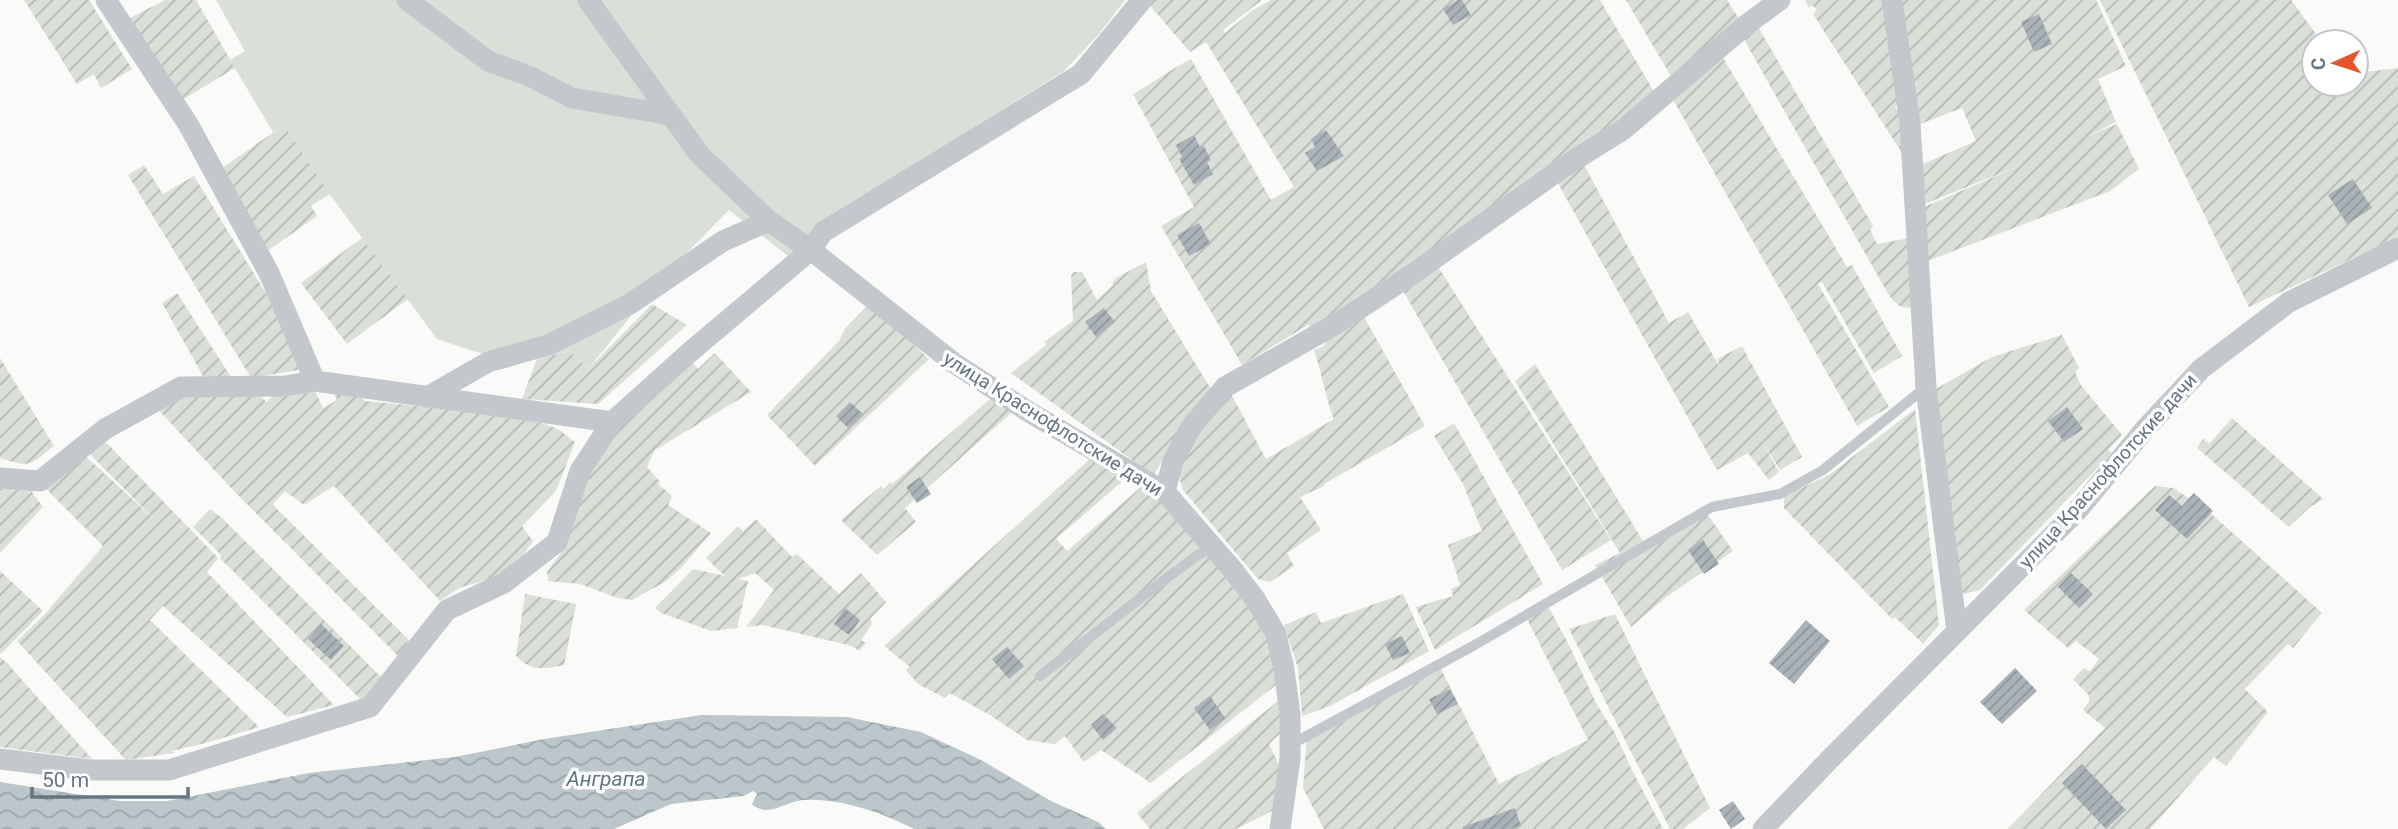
<svg xmlns="http://www.w3.org/2000/svg" width="2398" height="829" viewBox="0 0 2398 829" font-family="Roboto,sans-serif">
	<style>
		.garden { fill: url(#garden-furrows) }
		.pitch { fill: #dadfd7 }
		.water { fill: url(#water-waves) }
		.building { fill: url(#building-hatch) }
		.lines { fill: none; stroke-linecap: round; stroke-linejoin: round }
		.service { stroke: #c3c8cc; stroke-width: 10 }
		.minor { stroke: #c3c8cc; stroke-width: 21 }
		.labels { text-anchor: middle; dominant-baseline: central; stroke-width: 7; stroke-linejoin: round; paint-order: stroke }
		.street-label { font-size: 19px; fill: #657683; stroke: #fff }
		.water-label { font-size: 21px; font-style: italic; fill: #60757c; stroke: #fff }
	</style>
	<defs>
		<pattern id="garden-furrows" width="10" height="10" patternUnits="userSpaceOnUse" patternTransform="scale(1.75)"><rect width="10" height="10" fill="#dadfd7"/><path d="M-1 1l2-2M0 10L10 0M9 11l2-2" fill="none" stroke="#b4b9b4"/></pattern>
		<pattern id="water-waves" width="16" height="10" patternUnits="userSpaceOnUse" patternTransform="scale(1.75)"><rect width="16" height="10" fill="#bbc7cb"/><path d="M0 5q4-4 8 0t8 0" fill="none" stroke="#9ca6aa"/></pattern>
		<pattern id="building-hatch" width="6" height="6" patternUnits="userSpaceOnUse" patternTransform="scale(1.75)"><rect width="6" height="6" fill="#aab3b9"/><path d="M-1 1l2-2M0 6l6-6M5 7l2-2" fill="none" stroke="#8e969c"/></pattern>
	</defs>
	<rect width="100%" height="100%" fill="#fafaf8"/>
	<!-- garden -->
	<path class="garden" d="M24,0H89L132,69L101,88L94,74L77,84Z
		M165,0H196L235,68L172,106L122,22Z
		M1145,0H1262L1223,30L1225,33L1253,10L1271,0H1600L1656,95L1424,258L1312,327L1308,325L1242,365L1161,226L1194,207L1133,94C1153,83 1171,69 1191,59L1271,200L1294,187L1206,42L1190,52Z
		M1626,0H1727L1741,22L1672,78Z
		M1805,0H1882L1898,102L1895,108L1900,111L1902,153L1813,14L1817,9L1811,5L1809,8Z
		M1900,0H2096L2126,66L2098,79L2116,122L2090,135L2117,124L2139,169L2110,191L1925,262L1922,208L2026,163L1922,205L1918,166L1976,141L1962,108L1915,126Z
		M2100,0H2291L2322,42H2314V84H2356V73L2398,68V237L2249,307Z
		M1757,25L1873,226L1870,229L1877,244L1910,238L1912,307C1900,310 1894,302 1887,292L1751,52L1743,36Z
		M1722,56L1847,267L1852,265L1902,356L1874,373L1822,282L1818,284L1889,407L1857,426L1671,96Z
		M284,125L330,194L311,206L317,216L263,254L212,175Z
		M1583,163L1669,323L1688,312L1721,369L1717,359L1742,346L1802,457L1780,470L1762,441L1779,472L1769,480L1748,453L1717,470L1555,178Z
		M144,165L163,194L194,176L280,316L304,369L251,378L128,175Z
		M362,238L408,299L347,344L301,283Z
		M1146,262L1151,291L1211,389L1153,475L1011,373L1046,345L1044,342L1073,321L1071,276L1074,272H1082L1097,300L1113,285L1112,283L1116,278Z
		M1437,265L1611,540L1562,570L1402,289Z
		M177,293L233,380L203,376L162,303Z
		M870,303L929,359L815,466L767,415L839,341L845,329Z
		M652,304L687,325L598,404L522,399L537,359L570,351L588,369Z
		M1363,315L1425,426L1324,484V486L1300,497L1321,530L1287,553L1294,566L1270,582L1258,579L1183,490L1180,480V466L1195,436L1230,392L1266,459L1334,419C1325,397 1322,373 1314,350L1324,346L1328,337Z
		M2062,335L2079,368L2075,372L2080,384L2122,435L2108,450L2112,453L1980,590L1963,594L1953,550L1934,390L1992,357Z
		M715,353L751,392L655,450L647,467L660,482L658,484L672,496L668,505L711,533L681,568L665,582L632,600L618,598L580,584L548,581L547,572L567,544L599,441L688,357L698,369Z
		M0,358L54,446C28,466 32,468 0,458Z
		M1535,364L1643,541L1703,508L1733,551L1665,598L1631,627L1595,565L1620,553L1515,381Z
		M312,385L323,408L337,400L330,387L358,394L365,401L518,415L558,429L575,442L556,491L522,526L533,541L519,561L503,575L459,588L440,601L334,486L304,505L285,491L273,504L276,508L409,640L399,657L232,489L152,403L168,398L257,391L266,402L275,394Z
		M991,398L1012,412L905,508L916,522L877,555L841,520L881,486L883,489L890,482L892,484Z
		M1915,409L1939,625L1923,644L1895,617L1892,619L1784,508V496L1829,475Z
		M2232,418L2323,499L2310,507L2289,527L2197,448L2203,439L2209,444Z
		M1454,423L1543,584L1435,650L1416,607L1453,596L1451,589L1460,585L1448,545L1482,531L1463,484L1434,436Z
		M100,436L218,558L207,572L334,705L287,717L163,606L150,620L259,727L206,743L172,751L174,753L126,760L17,641L45,614L103,546L39,482L81,452L153,518L85,449Z
		M1092,457L1126,478L1056,539L1067,551L1140,488L1162,503L1258,608L1281,681L1151,783L1101,750L1084,762L1065,736L1055,744L1027,740L987,713L1003,696L986,713L950,693L945,698L918,684L906,670L910,667L884,646Z
		M0,484H26L43,507L0,553Z
		M2155,486L2173,488L2207,510L2322,613L2293,648L2288,644L2245,689L2268,712L2226,766L2214,757L2150,829H2008L2105,728L2083,710L2089,702V696L2073,679L2084,668L2090,671L2099,659L2076,641L2068,648L2024,610Z
		M210,509L222,518L383,679L364,698L360,699L220,558L221,555L193,527Z
		M756,519L792,557L797,554L839,594L861,573L886,602L870,619L872,624L861,640L866,643L859,651L852,646L763,625L746,627L774,590L755,573L738,579L748,581L737,628L711,631L661,613L655,608L693,569L725,576L706,558L738,526L743,531Z
		M0,571L43,611L1,654L0,652Z
		M525,594L576,604L564,665C543,669 532,672 516,656Z
		M1403,594L1429,651L1330,706L1302,716L1298,668L1284,625L1316,612L1321,623Z
		M1544,599L1569,645L1596,703L1615,733L1631,768L1663,829H1324L1303,788L1307,735L1439,665L1499,784L1588,740L1523,611Z
		M1615,614L1710,808L1683,829H1670L1569,629Z
		M0,657L7,663L92,759L0,747Z
		M1287,694L1286,728L1269,744L1279,765L1274,810L1236,829H1150L1137,813Z"/>
	<!-- pitch -->
	<path class="pitch" d="M216,0H1125L1099,34L1064,71L823,222L811,241L788,256L729,210L661,279L588,369L570,351L514,364L437,339L331,196L284,125L273,132L230,60L245,51Z"/>
	<!-- water -->
	<path class="water" d="M702,715L847,717L921,732L981,760L1051,801L1098,822L1106,829H914C884,813 838,797 803,800C786,801 768,819 752,804L757,794L753,791L744,796L671,804L614,829H0V782L120,801H167L309,773L455,757L544,739Z"/>
	<!-- building -->
	<path class="building" d="M1458,0H1462L1471,15L1453,25L1443,9Z
		M2039,14L2052,44L2034,52L2021,22Z
		M1326,130L1344,156L1317,171L1305,153L1315,147L1311,139Z
		M1194,135L1200,147L1204,146L1211,160L1207,162L1213,174L1194,185L1179,159L1182,157L1176,145Z
		M2353,179L2372,208L2347,224L2328,195Z
		M1199,223L1211,244L1189,256L1177,235Z
		M1104,308L1115,322L1096,337L1085,322Z
		M850,402L863,414L848,428L836,416Z
		M2067,407L2083,429L2064,442L2048,421Z
		M920,477L931,494L917,503L906,487Z
		M2194,493L2213,511L2187,539L2155,510L2169,495L2182,506Z
		M1703,540L1719,564L1704,574L1688,550Z
		M2071,573L2093,594L2079,608L2058,587Z
		M845,608L860,620L849,635L834,624Z
		M1806,620L1830,641L1794,684L1769,663Z
		M321,624L344,646L331,660L308,639Z
		M1402,636L1410,653L1393,660L1385,644Z
		M1007,647L1024,666L1009,679L992,659Z
		M2015,668L2037,691L2002,724L1980,702Z
		M1450,689L1458,704L1437,714L1429,699Z
		M1210,696L1225,718L1210,730L1194,708Z
		M1103,714L1117,728L1103,740L1091,725Z
		M2082,764L2126,810L2106,829L2062,783Z
		M1733,801L1745,819L1731,829L1719,810Z
		M1515,808L1521,826L1512,829H1463V827Z"/>
	<g class="lines">
		<!-- service -->
		<path class="service" d="M1040,676L1160,583L1212,545
			M1290,745L1473,646L1712,507L1780,494L1823,470L1926,387"/>
		<!-- minor -->
		<path class="minor" d="M106,0L188,124L269,273L315,381
			M407,0L488,61L529,76L572,98L671,115
			M588,0L699,154L769,221
			M1892,0L1910,123L1926,387L1957,631
			M427,397L488,362L548,345L630,304L723,241L769,221L811,250L954,363L1029,412L1165,492L1232,569L1255,599L1276,634L1284,669L1290,715V759L1280,829
			M0,478L40,481L105,429L181,387L285,386L315,381L612,422
			M1165,492L1173,461L1191,427L1225,387L1336,324L1414,273L1565,166L1624,129L1746,25L1780,0
			M0,759L89,770H169L370,707L447,610L504,583L557,542L580,471L612,422L690,352L811,250L823,232L1081,74L1142,0
			M1763,829L1829,760L2077,511L2146,428L2201,369L2289,302L2398,248"/>
	</g>
	<g class="labels">
		<!-- street labels -->
		<g class="street-label">
			<text transform="translate(1053 424) rotate(32)">улица Краснофлотские дачи</text>
			<text transform="translate(2108 471) rotate(-48)">улица Краснофлотские дачи</text>
		</g>
		<!-- water labels -->
		<g class="water-label">
			<text x="606" y="779">Анграпа</text>
		</g>
	</g>
	<!-- north arrow -->
	<g transform="translate(2335 63) rotate(267)"><circle r="33" fill="#ffffff" stroke="#c1c8cd" stroke-width="2"/>
	<path d="M0-5L12 26L0 18L-12 26Z" fill="#e4572e"/>
	<text y="-10" font-size="19" font-weight="bold" text-anchor="middle" fill="#657683">С</text>
	</g>
	<!-- scale -->
	<path d="M32 787v10h156v-10" fill="none" stroke="#657683" stroke-width="3.5"/>
	<text x="42" y="787" font-size="21" fill="#657683" stroke="#ffffff" stroke-width="5" paint-order="stroke">50 m</text>
</svg>
